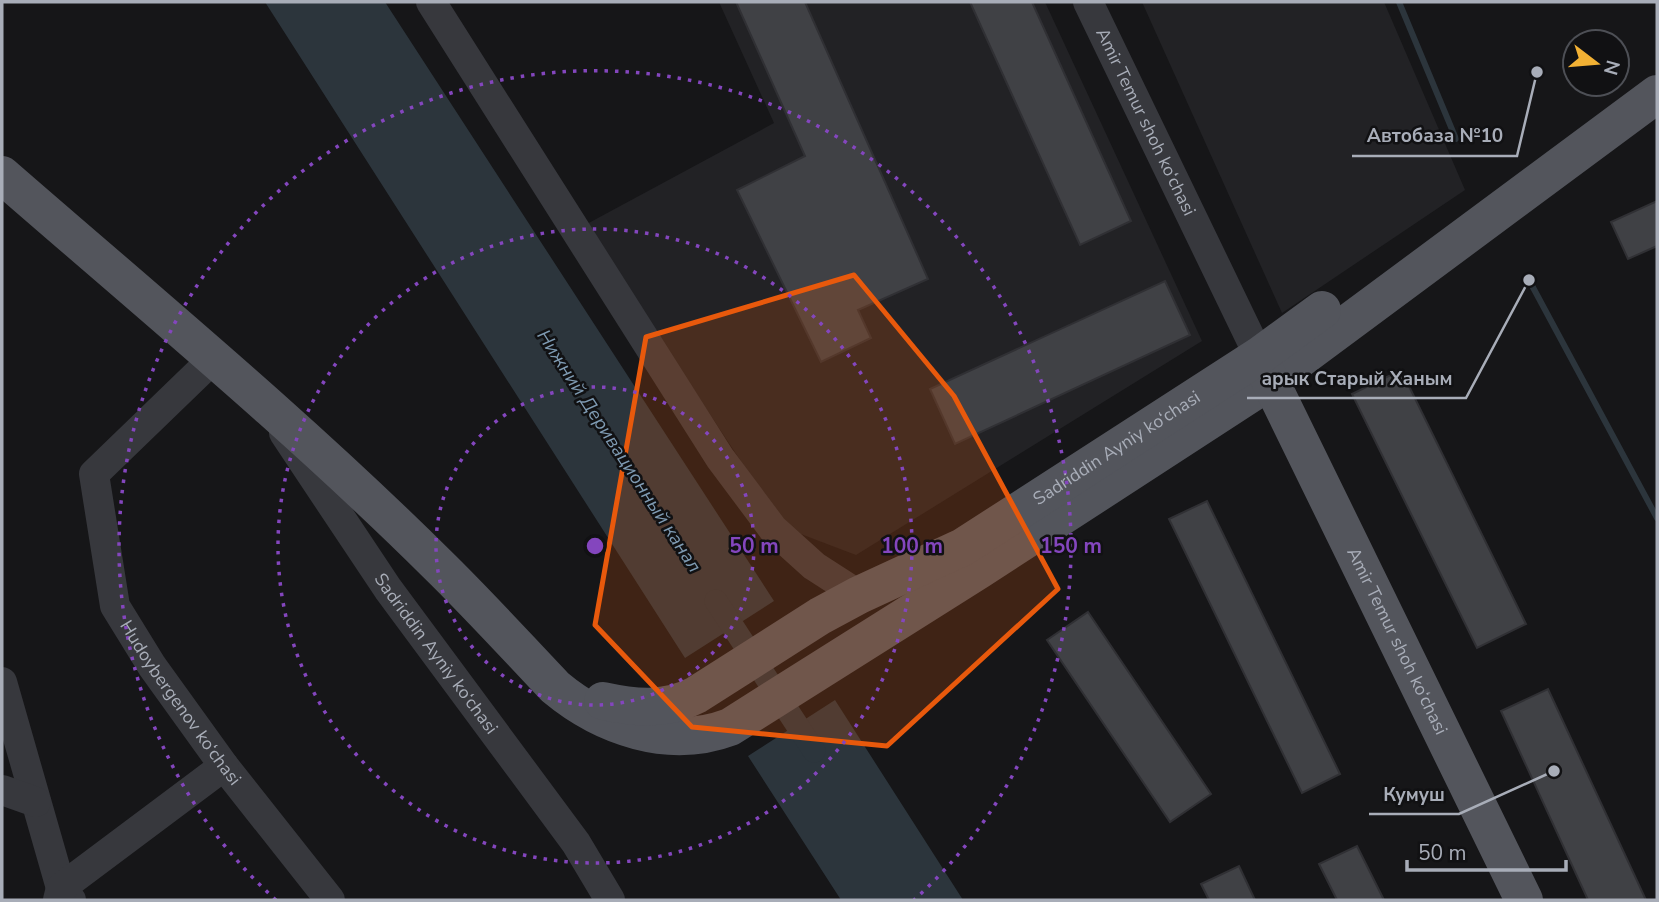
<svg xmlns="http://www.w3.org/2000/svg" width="1659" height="902" viewBox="0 0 1659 902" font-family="'Nunito Sans',sans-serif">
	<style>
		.built { fill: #222225 }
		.water { fill: #2c353c }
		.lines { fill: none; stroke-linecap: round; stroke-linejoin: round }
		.stream { stroke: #2c353c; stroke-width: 6 }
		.canal { stroke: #2c353c; stroke-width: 23 }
		.building { fill: #404145; stroke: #303034; stroke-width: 2 }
		.minor { stroke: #37383d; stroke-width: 30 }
		.major { stroke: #53555c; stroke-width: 38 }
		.marked { fill: #e8590c; fill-opacity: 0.2; stroke: #e8590c; stroke-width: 5; stroke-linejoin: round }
		.ring { fill: none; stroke: #8446be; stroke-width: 3.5; stroke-dasharray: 3.5 7 }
		.labels { text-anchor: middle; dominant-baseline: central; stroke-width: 5; stroke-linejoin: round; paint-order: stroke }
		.street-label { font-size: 18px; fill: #a8adb8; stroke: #111113 }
		.water-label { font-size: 19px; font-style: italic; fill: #7f9bb3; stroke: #111113 }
		.centre { fill: #8446be; stroke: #111113; stroke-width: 3.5 }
		.ring-label { font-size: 21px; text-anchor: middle; font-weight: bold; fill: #8446be; stroke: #111113; stroke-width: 5; stroke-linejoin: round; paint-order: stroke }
		.leader { fill: none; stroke: #a8adb8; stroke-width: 2.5 }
		.callout-dot { fill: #a8adb8; stroke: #111113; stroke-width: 2.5 }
		.callout-label { font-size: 19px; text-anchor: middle; font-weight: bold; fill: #a8adb8; stroke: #111113; stroke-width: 5; stroke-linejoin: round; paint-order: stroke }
	</style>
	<rect width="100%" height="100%" fill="#161618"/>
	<!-- built -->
	<path class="built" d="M719,2H1045L1202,341L856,555L785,528L585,225L774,123Z
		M1142,2H1384L1465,190L1282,313Z"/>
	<!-- water -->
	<path class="water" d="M265,2H385L774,601L685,658Z
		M835,700L963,900H841L748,756Z"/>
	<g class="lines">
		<!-- stream -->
		<path class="stream" d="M1399,2L1456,139
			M1529,280L1657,518"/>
		<!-- canal -->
		<path class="canal" d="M716,601L814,751"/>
	</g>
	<!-- building -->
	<path class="building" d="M736,2H805L928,279L858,310L871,338L821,362L737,190L805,156Z
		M970,2H1032L1131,221L1080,245Z
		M1657,201V246L1628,259L1611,222Z
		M1165,281L1190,335L955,444L930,389Z
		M1401,370L1526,624L1477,648L1352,394Z
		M1207,501L1340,774L1302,793L1169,519Z
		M1088,612L1211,794L1170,822L1047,640Z
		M1548,689L1646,900H1588L1501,711Z
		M1357,846L1384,900H1337L1319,864Z
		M1239,866L1255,900H1209L1201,884Z"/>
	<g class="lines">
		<!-- minor -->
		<g class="minor">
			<path d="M431,2L720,458L773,529L814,566L859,595"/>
			<path id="s1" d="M1088,2L1259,356"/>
			<path id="s2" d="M213,359L94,474L115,606L152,666L224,766L330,900"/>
			<path id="s3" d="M284,433L388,589L576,843L610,900"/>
			<path d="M2,682L61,888L71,900"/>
			<path d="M2,790L36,802"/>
			<path d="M58,900L61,888L224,766"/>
		</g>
		<!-- major -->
		<g class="major">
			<path d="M2,175C149,303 299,427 437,564C478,604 516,646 555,687C603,727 669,750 730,727L979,570L1270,381L1657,94"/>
			<path id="s4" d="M1259,358L1524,900"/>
			<path id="s5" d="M603,701C635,708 666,711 696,695L820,616L859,595L963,547L1259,356L1322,310"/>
		</g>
	</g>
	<!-- marked area -->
	<path class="marked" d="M854,275L954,396L1058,589L887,746L692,727L595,625L646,337Z"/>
	<!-- distance rings -->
	<g class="ring">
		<circle cx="595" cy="546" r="159"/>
		<circle cx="595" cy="546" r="317"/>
		<path d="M276 900A476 476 0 1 1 914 900"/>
	</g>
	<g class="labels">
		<!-- street labels -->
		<g class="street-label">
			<text stroke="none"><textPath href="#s1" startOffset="133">Amir Temur shoh ko‘chasi</textPath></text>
			<text stroke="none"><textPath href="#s5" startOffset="584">Sadriddin Ayniy ko‘chasi</textPath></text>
			<text stroke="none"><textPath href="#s4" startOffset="315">Amir Temur shoh ko‘chasi</textPath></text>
			<text stroke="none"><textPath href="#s3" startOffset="268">Sadriddin Ayniy ko‘chasi</textPath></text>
			<text stroke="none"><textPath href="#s2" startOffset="416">Hudoybergenov ko‘chasi</textPath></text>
		</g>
		<!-- water labels -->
		<g class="water-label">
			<text transform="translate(619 451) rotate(57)">Нижний Деривационный канал</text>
		</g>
	</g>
	<circle cx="595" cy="546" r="10" class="centre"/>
	<g class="ring-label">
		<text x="754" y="553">50 m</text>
		<text x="912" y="553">100 m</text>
		<text x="1071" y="553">150 m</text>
	</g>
	<!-- callouts -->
	<path class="leader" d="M1537 72L1517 156H1352M1529 280L1466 398H1247M1554 771L1459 814H1369"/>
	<g class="callout-dot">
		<circle cx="1537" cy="72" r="7"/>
		<circle cx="1529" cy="280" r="7"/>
		<circle cx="1554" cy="771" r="7"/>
	</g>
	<g class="callout-label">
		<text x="1435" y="142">Автобаза №10</text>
		<text x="1357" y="385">арык Старый Ханым</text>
		<text x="1414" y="801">Кумуш</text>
	</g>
	<!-- border -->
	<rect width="1659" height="902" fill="none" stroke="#a8adb8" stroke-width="7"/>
	<!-- north arrow -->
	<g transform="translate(1596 63) rotate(106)"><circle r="33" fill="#111113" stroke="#4d4f55" stroke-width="2"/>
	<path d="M0-5L12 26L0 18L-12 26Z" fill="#f2b134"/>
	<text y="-10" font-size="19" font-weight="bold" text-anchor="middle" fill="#a8adb8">N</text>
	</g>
	<!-- scale -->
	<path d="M1407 860v10h159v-10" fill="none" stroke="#a8adb8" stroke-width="3.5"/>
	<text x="1418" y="860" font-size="21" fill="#a8adb8" stroke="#111113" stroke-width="5" paint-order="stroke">50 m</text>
</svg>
